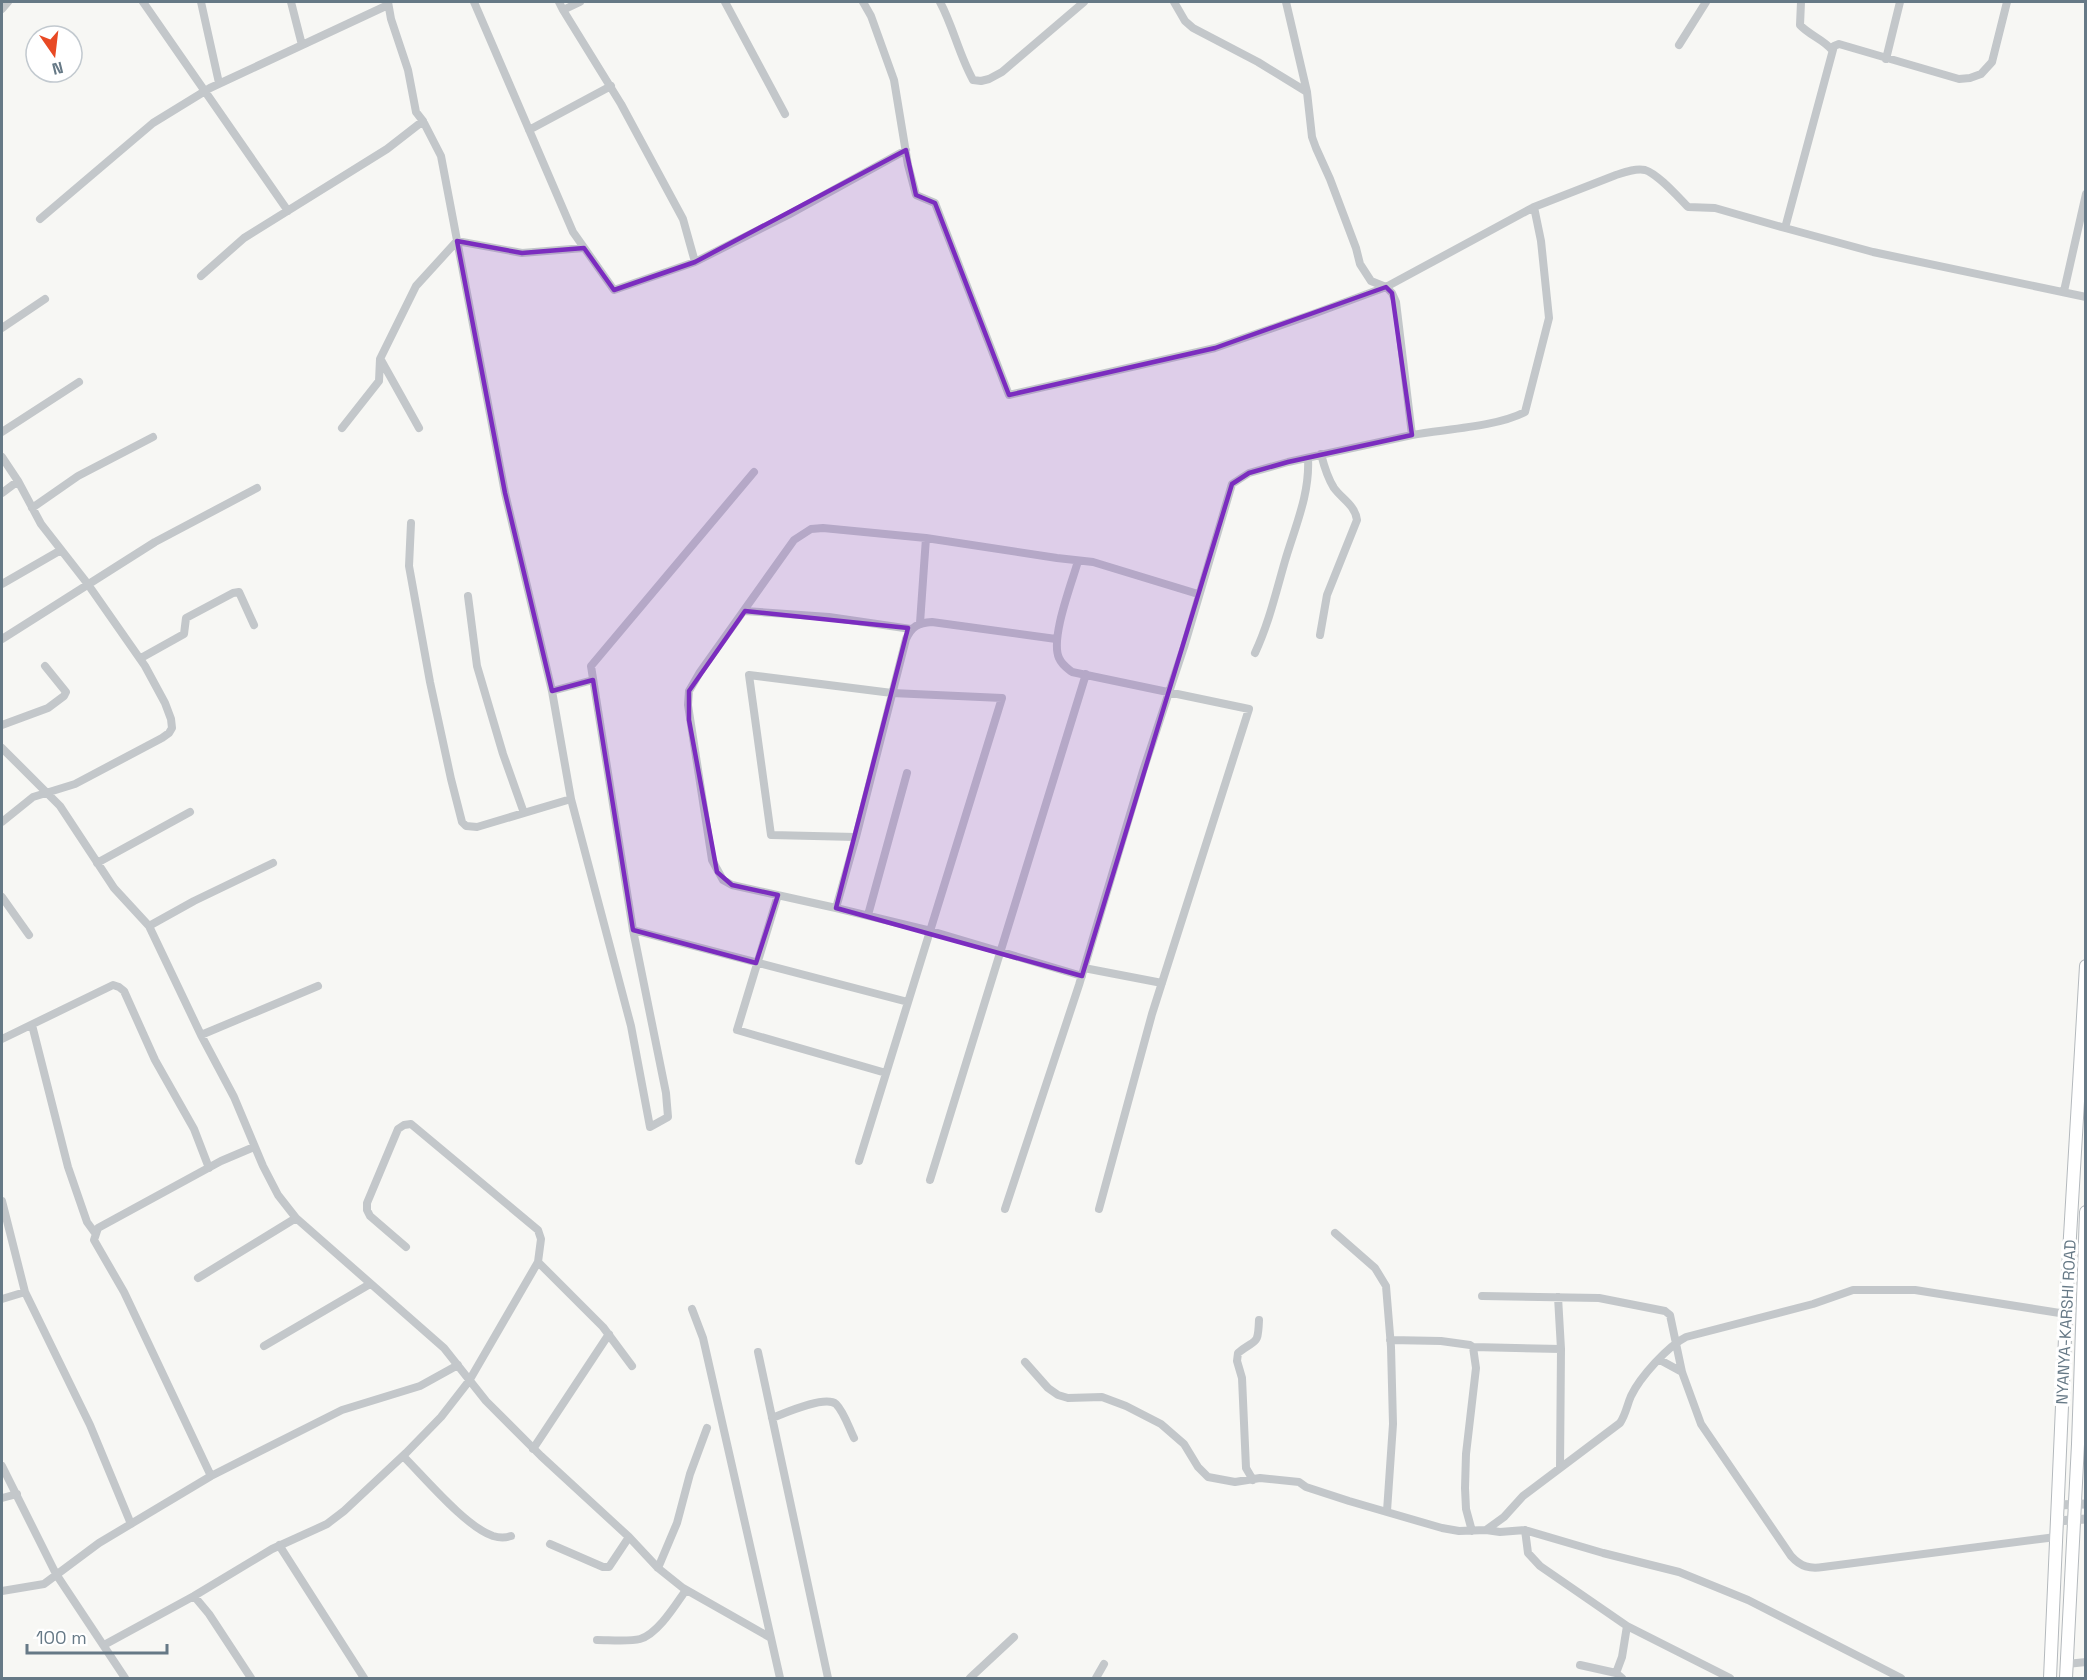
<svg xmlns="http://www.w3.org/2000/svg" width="2087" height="1680" viewBox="0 0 2087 1680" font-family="'Space Grotesk',sans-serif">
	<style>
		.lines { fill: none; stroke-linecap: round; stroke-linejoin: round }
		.primary-casing { stroke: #b4b9bd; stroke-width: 14 }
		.minor { stroke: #c3c7ca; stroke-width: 8 }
		.tertiary { stroke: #c3c7ca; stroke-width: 9 }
		.primary { stroke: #fff; stroke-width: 12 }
		.marked { fill: #7b2cbf; fill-opacity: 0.2; stroke: #7b2cbf; stroke-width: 4.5; stroke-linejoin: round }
		.labels { text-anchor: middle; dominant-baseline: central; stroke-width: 6; stroke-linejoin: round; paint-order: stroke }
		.street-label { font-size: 16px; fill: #667986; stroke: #fff }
	</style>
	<rect width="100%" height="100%" fill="#f7f7f4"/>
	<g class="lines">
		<defs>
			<path id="primary" d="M2050,1678L2068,1270L2086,966
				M2066,1678L2078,1444L2086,1212"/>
		</defs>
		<!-- primary casing -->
		<use href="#primary" class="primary-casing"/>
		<!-- minor -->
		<path class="minor" d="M143,2L288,211
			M201,2L219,83
			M291,2L302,45
			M388,2L391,19L408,70L416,112L423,121L441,156L505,493L552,691L571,799L631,1026L650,1127L668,1117L666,1093L633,930L591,666L754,472
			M474,2L573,232L614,290L695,262L788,215L906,150
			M559,2L563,10L621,104L683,219L695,262
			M725,2L785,114
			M863,2L871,16L894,80L908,165L916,195L935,203L1009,395L1215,348L1313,314L1386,287L1534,207L1616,175C1625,172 1636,168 1645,170C1658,174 1678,197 1688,207L1715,208L1785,228
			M940,2C953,26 959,55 973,80L981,81L989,79L1002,72L1084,2
			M1286,2L1307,92
			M1801,2L1800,25C1809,35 1823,39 1832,50
			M2007,2L1992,62L1981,74L1970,78L1959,79L1839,44L1834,46L1785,228L1873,252L2086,297
			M2,9L8,2
			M563,10L580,2
			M1679,45L1706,2
			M1886,59L1900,2
			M529,130L611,86
			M40,219L153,123L210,88L388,5
			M201,276L244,238L387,149L423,121
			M2064,291L2086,194
			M2,328L45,299
			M381,360L419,428
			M342,428L379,381L380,359L416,286L457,241L522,253L584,248
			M2,432L79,382
			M1412,435C1445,429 1496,427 1525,412L1549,318L1541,241L1534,207
			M2,457L18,481L41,524L87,583L145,666L165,703L171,719L172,728L169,733L162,738L75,784L33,797L2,822
			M2,493L18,481
			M32,508L78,476L153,437
			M411,523L409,566L430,682L451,779L462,822L466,826L477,827L571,799
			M1078,561C1072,583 1050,638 1059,658C1062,665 1067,668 1072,672L1249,709L1152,1014L1099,1209
			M2,584L61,550
			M468,596L477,666L503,754L524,813
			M745,611L829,617L911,629
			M920,623L926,538
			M1320,635L1327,595L1357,520C1355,505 1342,499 1334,488C1327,477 1324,466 1321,454
			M2,639L155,542L257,488
			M1255,653C1269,623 1276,592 1285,561C1295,527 1310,494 1308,458
			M141,658L184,634L186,618L233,593L239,592L254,625
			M552,691L593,680
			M2,725L48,708L64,696L66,692L45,666
			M2,748L60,806L114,888L149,926L194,901L273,863
			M856,837L771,835L749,675L892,693L1002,698L859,1161
			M97,863L190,812
			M778,895L737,1030L886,1073
			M2,897L29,935
			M836,908L856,837L906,639C912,626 918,623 932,622L1056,639
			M868,915L907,773
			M149,926L201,1035L234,1097L263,1166L278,1195L296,1218L444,1348L486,1401L541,1456L629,1537L658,1568L683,1588L771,1638L780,1678
			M633,930L908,1002
			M1084,968L1162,983
			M1082,976L931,931L836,908L732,885L723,880L712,860L688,705L689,691L700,672L794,540L811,529L823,528L926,538L1057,558L1093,562L1198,594
			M32,1025L68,1167L87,1222L95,1233
			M201,1035L318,986
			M2,1039L113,985L119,987L124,991L155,1060L194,1129L209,1168
			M930,1180L1086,674
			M2,1201L25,1292L90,1425L131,1524
			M1005,1209L1079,985L1143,771L1184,647L1232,484L1249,473L1288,462L1412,435L1396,302L1392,293L1386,287L1371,281L1360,264L1356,248L1330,179L1316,148L1312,137L1307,92L1258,62L1193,28L1185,21L1174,2
			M1335,1233L1375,1268L1386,1286L1391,1347L1393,1424L1387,1511
			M538,1262L603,1327L632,1366
			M198,1278L296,1218
			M1482,1296L1599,1298L1665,1311L1670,1315L1682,1372L1701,1424L1791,1556C1801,1567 1810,1569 1823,1567L2056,1537
			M1558,1297L1561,1349L1560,1468
			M2,1299L25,1292
			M692,1309L703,1338L771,1638
			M1390,1340L1441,1341L1470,1345L1473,1347L1476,1368L1466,1454L1465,1488L1466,1509L1472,1531
			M264,1346L370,1284
			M1473,1347L1561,1349
			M758,1352L828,1678
			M1660,1360L1682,1372
			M1025,1362L1048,1388L1058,1395L1068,1398L1102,1397L1126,1406L1161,1424L1184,1444L1198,1467L1208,1477L1235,1482L1260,1478L1299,1482L1306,1487L1349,1501L1442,1528L1459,1531L1486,1530L1500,1532L1525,1530L1603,1553L1679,1572L1748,1600L1901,1678
			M772,1418C785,1413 825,1395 836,1404C844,1412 849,1428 854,1438
			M533,1449L609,1334
			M403,1456C425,1478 466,1527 493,1536C500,1538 505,1538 511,1536
			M2,1466L56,1574L125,1678
			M211,1476L124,1292L94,1240L98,1228L221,1161L254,1147
			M1253,1480L1246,1468L1242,1378L1237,1361L1238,1353C1256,1338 1258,1347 1259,1320
			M2,1498L17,1494
			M1486,1530L1504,1517L1523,1496L1620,1423C1626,1414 1627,1405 1631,1396C1640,1377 1668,1346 1686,1337L1813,1304L1853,1290H1915L2066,1314
			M1525,1530L1528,1553L1540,1566L1627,1626L1622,1657L1616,1673
			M550,1544L603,1567H609L629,1537
			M279,1545L364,1678
			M658,1568L677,1523L690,1474L707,1428
			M2,1591L44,1584L99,1543L211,1476L342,1410L420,1386L458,1365
			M194,1596L209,1614L251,1678
			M1627,1626L1730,1678
			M597,1640C609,1640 629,1642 640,1639C658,1634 676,1604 686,1590
			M104,1645L194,1596L272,1549L327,1524L344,1511L406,1453L441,1417L469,1381L538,1262L541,1239L538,1230L411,1124L404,1125L398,1129L367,1203V1210L370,1216L406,1247
			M2067,1664L2086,1662
			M1580,1665L1616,1673L1622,1678
			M970,1678L1014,1637
			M1096,1678L1104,1664"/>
		<!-- tertiary -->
		<path class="tertiary" d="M2057,1505L2086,1504
			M2057,1521L2086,1519"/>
		<!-- primary -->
		<use href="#primary" class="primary"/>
	</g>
	<!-- marked area -->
	<path class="marked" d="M906,150L916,195L935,203L1009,395L1215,348L1386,287L1392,293L1412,435L1288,462L1249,473L1232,484L1082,976L836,908L908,628L745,611L689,691V720L717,872L732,885L778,895L756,963L633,930L593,680L552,691L505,493L457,241L522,253L584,248L614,290L695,262Z"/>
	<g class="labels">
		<!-- street labels -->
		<g class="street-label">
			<text transform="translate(2066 1322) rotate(-87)">NYANYA-KARSHI ROAD</text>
		</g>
	</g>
	<!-- border -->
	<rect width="2087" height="1680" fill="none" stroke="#667986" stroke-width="6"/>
	<!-- north arrow -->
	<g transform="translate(54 54) rotate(166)"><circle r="28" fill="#ffffff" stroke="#c2c9cf" stroke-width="1.5"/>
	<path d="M0-4.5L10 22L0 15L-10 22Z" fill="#e84924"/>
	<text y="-9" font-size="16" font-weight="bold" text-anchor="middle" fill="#667986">N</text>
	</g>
	<!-- scale -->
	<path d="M27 1644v9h140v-9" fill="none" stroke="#667986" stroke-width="3"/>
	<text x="36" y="1644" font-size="18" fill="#667986" stroke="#ffffff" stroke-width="4.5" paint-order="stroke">100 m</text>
</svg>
